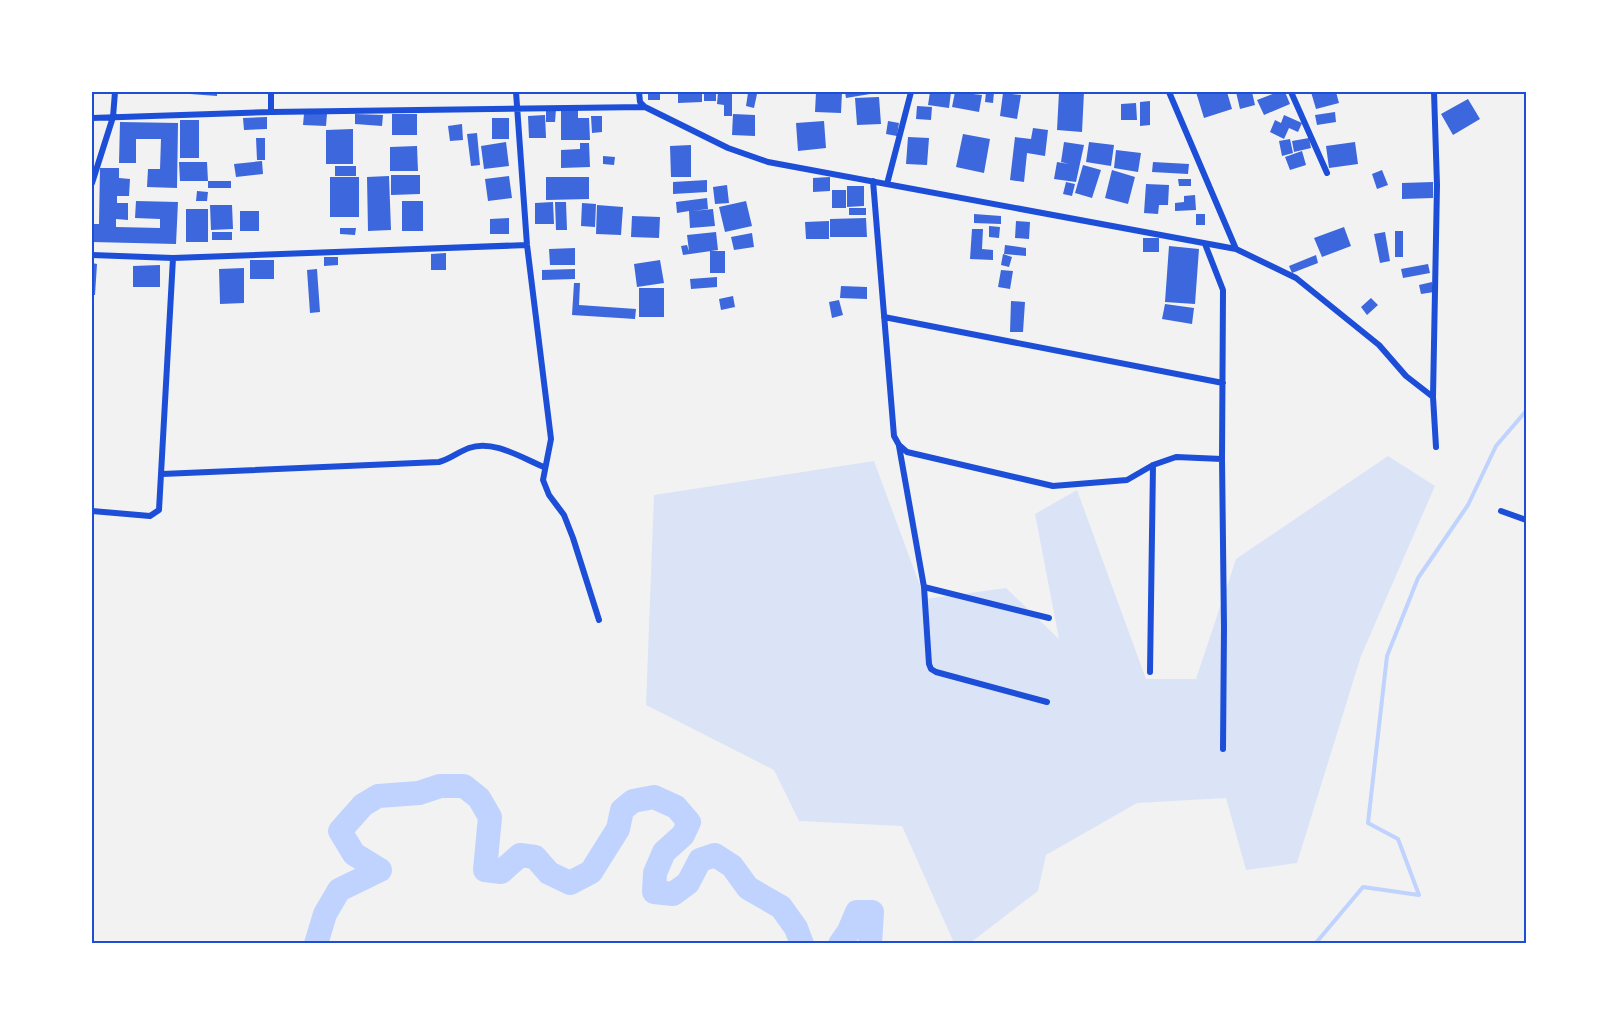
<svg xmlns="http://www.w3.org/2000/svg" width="1618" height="1035" viewBox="0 0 1618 1035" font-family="'PT Sans Narrow',sans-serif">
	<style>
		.green { fill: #dbe4f7 }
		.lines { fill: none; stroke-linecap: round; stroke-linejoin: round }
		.stream { stroke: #bfd3fe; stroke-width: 4 }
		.river { stroke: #bfd3fe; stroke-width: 24 }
		.building { fill: #3d67dc }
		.minor { stroke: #1d4ed8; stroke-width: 6 }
		.neatline { fill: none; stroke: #1d4ed8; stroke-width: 2 }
	</style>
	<rect width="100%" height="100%" fill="#f2f2f2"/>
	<!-- green -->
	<path class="green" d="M1388,456L1435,486L1361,656L1297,863L1246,870L1226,798L1137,803L1046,855L1038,891L970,943H954L902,826L799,821L774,770L646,705L654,495L874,461L925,599L1006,588L1059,639L1035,514L1077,490L1146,679H1196L1236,559Z"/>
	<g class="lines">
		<!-- stream -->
		<path class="stream" d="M1315,944L1363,887L1419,895L1398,839L1368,823L1387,656L1418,578L1468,505L1496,446L1526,411"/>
		<!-- river -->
		<path class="river" d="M316,944L325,914L339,890L380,870L354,854L340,831L363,805L378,796L419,793L440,786H464L479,798L490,817L485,870L501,872L520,855L535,857L549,873L570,883L591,872L618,829L622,810L633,801L654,797L676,807L689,822L683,835L664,852L655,873L654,892L673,894L688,883L700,860L715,855L732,866L748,888L781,907L796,928L802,944
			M840,944L849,931L857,912H872L870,944"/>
	</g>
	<!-- building -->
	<path class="building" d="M190,92H217V96L190,94Z
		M648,92H676V93L660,94V100H648Z
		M678,92H702V102L678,103Z
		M704,92H716V101H704Z
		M718,92H732V116H724V105L717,104Z
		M816,92H842L841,113L815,112Z
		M845,92H876V93L846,98Z
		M930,92H951L949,108L928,105Z
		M955,92L982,95L979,112L952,107Z
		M986,92H994L993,103L985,102Z
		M1059,92H1084L1082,132L1057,130Z
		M1196,92H1227L1232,109L1204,118Z
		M1236,92H1252L1255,105L1240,109Z
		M1278,92H1285L1290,104L1264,115L1257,100Z
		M1311,92H1336L1339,103L1316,109Z
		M748,93L757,94L754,108L746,106Z
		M1003,93L1021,95L1017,119L1000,116Z
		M879,97L881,124L857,125L855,98Z
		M1468,99L1480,119L1453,135L1441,114Z
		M1150,101V125L1140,126V102Z
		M1136,103L1137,120H1121V104Z
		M917,106L932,107L931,120L916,119Z
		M546,109H556L555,122H546Z
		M561,109H578V118H589L590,140H561Z
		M1335,112L1336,122L1317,125L1315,115Z
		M304,114H327L326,126L303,125Z
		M355,114L383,115L382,126L355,124Z
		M392,114H417V135H392Z
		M733,114L755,115V136L732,135Z
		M545,115L546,138H529L528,116Z
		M1284,115L1302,123L1298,132L1289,128L1284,139L1270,132L1275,120L1281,123Z
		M591,116H602V132L592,133Z
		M267,117V129L244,130L243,118Z
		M492,118H509V139H492Z
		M180,120H199V158H180Z
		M824,121L826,148L798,151L796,123Z
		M888,121L899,123L897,136L886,134Z
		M120,122L178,123L177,188L147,187L148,169H160L161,139H136V163H119Z
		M462,124L463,140L450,141L448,126Z
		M1033,128L1048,130L1045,156L1027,153L1024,182L1010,180L1015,137L1031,139Z
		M353,129V164H326V130Z
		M477,133L480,165L471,166L467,134Z
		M963,134L990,139L984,173L956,167Z
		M908,137L929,138L927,165L906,164Z
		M256,138H265V160H257Z
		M1309,138L1311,148L1294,152L1292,141Z
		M1290,139L1293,153L1282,156L1279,141Z
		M506,142L509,166L484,169L481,146Z
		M1064,142L1084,145L1076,182L1054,179L1057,162L1069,164L1061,162Z
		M1089,142L1114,145L1111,166L1086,162Z
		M1355,142L1358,164L1329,168L1326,146Z
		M580,143H589L590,167L561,168V150L580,149Z
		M691,145V177H671L670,146Z
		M417,146L418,171H390V147Z
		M1116,150L1141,153L1138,172L1114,168Z
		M1302,151L1306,165L1290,170L1285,157Z
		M603,156L615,157L614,165L603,164Z
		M262,161L263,174L236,177L234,164Z
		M179,162H207L208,181H180Z
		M1153,162L1189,164L1188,174L1152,172Z
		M1083,165L1101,170L1092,198L1075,193Z
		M335,166H356V176H335Z
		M100,168H119V178L130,179L129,196H117V203H128V220L116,219V227L160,228V219L135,218L136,201L178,202L176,244L92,242V224H99Z
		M1112,170L1135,177L1128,204L1105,198Z
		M1382,170L1388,185L1377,189L1372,174Z
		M391,175H420V194L391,195Z
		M389,176L391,230L368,231L367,177Z
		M509,176L512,198L488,201L485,179Z
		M330,177H359V217H330Z
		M546,177H589V199L546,200Z
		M830,177V191L813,192V178Z
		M1178,179H1191V186H1179Z
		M707,180V192L673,194V182Z
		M208,181H231V188H208Z
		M1066,182L1075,184L1072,196L1063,194Z
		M1433,182V198L1402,199V183Z
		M1146,184L1169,185L1168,205H1159L1158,214L1144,213Z
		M727,185L729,203L715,204L713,187Z
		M847,186H864V206L847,207Z
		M832,190H846V208H832Z
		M197,191L208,192L207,201H196Z
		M1195,195L1196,210L1175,211V203L1184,202V196Z
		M707,198L708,209L693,211L713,209L715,226L690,228L689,211L677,213L676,202Z
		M402,201H423V231H402Z
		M746,201L752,226L725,232L719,207Z
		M553,202L554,224H535V203Z
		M555,202H566L567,230H556Z
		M582,203L596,204L595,227L581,226Z
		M210,205H232L233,229L211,230Z
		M597,205L623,207L621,235L596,234Z
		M849,208H866V215H849Z
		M186,209H208V242H186Z
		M240,211H259V231H240Z
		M974,214L1001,216V224L974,223Z
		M1196,214H1205V225H1196Z
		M632,216L660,217L659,238L631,237Z
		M509,218V234H490V219Z
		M866,218L867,237H830V219Z
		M829,221V239H806L805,222Z
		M1016,221L1030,222L1029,239L1015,238Z
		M989,226L1000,227L999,238L989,237Z
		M1344,227L1351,246L1322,257L1314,238Z
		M340,228H356L355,235L340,234Z
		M972,229H983L982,249L993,250V260L970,259Z
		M1395,231H1403V257H1395Z
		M212,232H232V240H212Z
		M716,232L718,250L683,255L681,246L687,245L689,251L687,235Z
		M1385,232L1390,261L1380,263L1374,234Z
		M752,233L754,247L734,250L731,237Z
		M1143,238H1159V252H1143Z
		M1005,245L1026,248V256L1004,254Z
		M1169,246L1199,249L1195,304L1165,302Z
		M575,248V265H550L549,249Z
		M710,251H725V273H710Z
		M446,253V270H431V254Z
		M1003,254L1012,257L1009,267L1001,265Z
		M1316,255L1318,263L1292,273L1289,266Z
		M324,257H338V265L324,266Z
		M250,260H274V279H250Z
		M660,260L664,283L637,287L634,264Z
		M92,263L97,264L95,295H92Z
		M1428,264L1430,273L1403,278L1401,269Z
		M160,265V287H133V266Z
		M244,268V303L220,304L219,269Z
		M317,269L320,312L310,313L307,270Z
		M575,269V279L542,280V270Z
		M1001,270L1013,271L1010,289L998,287Z
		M717,277V287L691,289L690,279Z
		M1432,282L1434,292L1421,294L1419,285Z
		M574,283H580L579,305L636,309L635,319L572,315Z
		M841,286L867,287V299L840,298Z
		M639,288H664V317H639Z
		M733,296L735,307L721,310L719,299Z
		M1371,298L1378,305L1367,315L1361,307Z
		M839,300L843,315L832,318L829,302Z
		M1011,301L1025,302L1023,332H1010Z
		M1165,304L1194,308L1192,324L1162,319Z"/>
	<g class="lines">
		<!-- minor -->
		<path class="minor" d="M516,92L527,245L551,439L543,480L549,495L564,515L573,538L599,620
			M639,92L640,102L645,107L728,148L768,162L1236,249L1296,278L1379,345L1406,376L1433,397L1436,447
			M1169,92L1236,249
			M1291,92L1327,173
			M271,112V92
			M92,118L271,112L645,107
			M873,181L894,436L899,445L907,452L1053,486L1127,480L1153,465L1176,457L1222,459L1223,290L1205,244
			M92,183L113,117L115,92
			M887,184L911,92
			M92,255L173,258L527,245
			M884,317L1223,383
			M1433,397L1437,185L1434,92
			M899,446L924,587L929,664L931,669L936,672L1047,702
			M1222,459L1224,627L1223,749
			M162,474L439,462C450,459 458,452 469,448C493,439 522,458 544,467
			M92,511L150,516L159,510L173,258
			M1501,511L1526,520
			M924,587L1049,618
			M1150,672L1153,465"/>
	</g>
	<!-- border -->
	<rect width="1618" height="1035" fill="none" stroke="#ffffff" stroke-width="186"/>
	<rect x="93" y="93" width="1432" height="849" class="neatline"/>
</svg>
